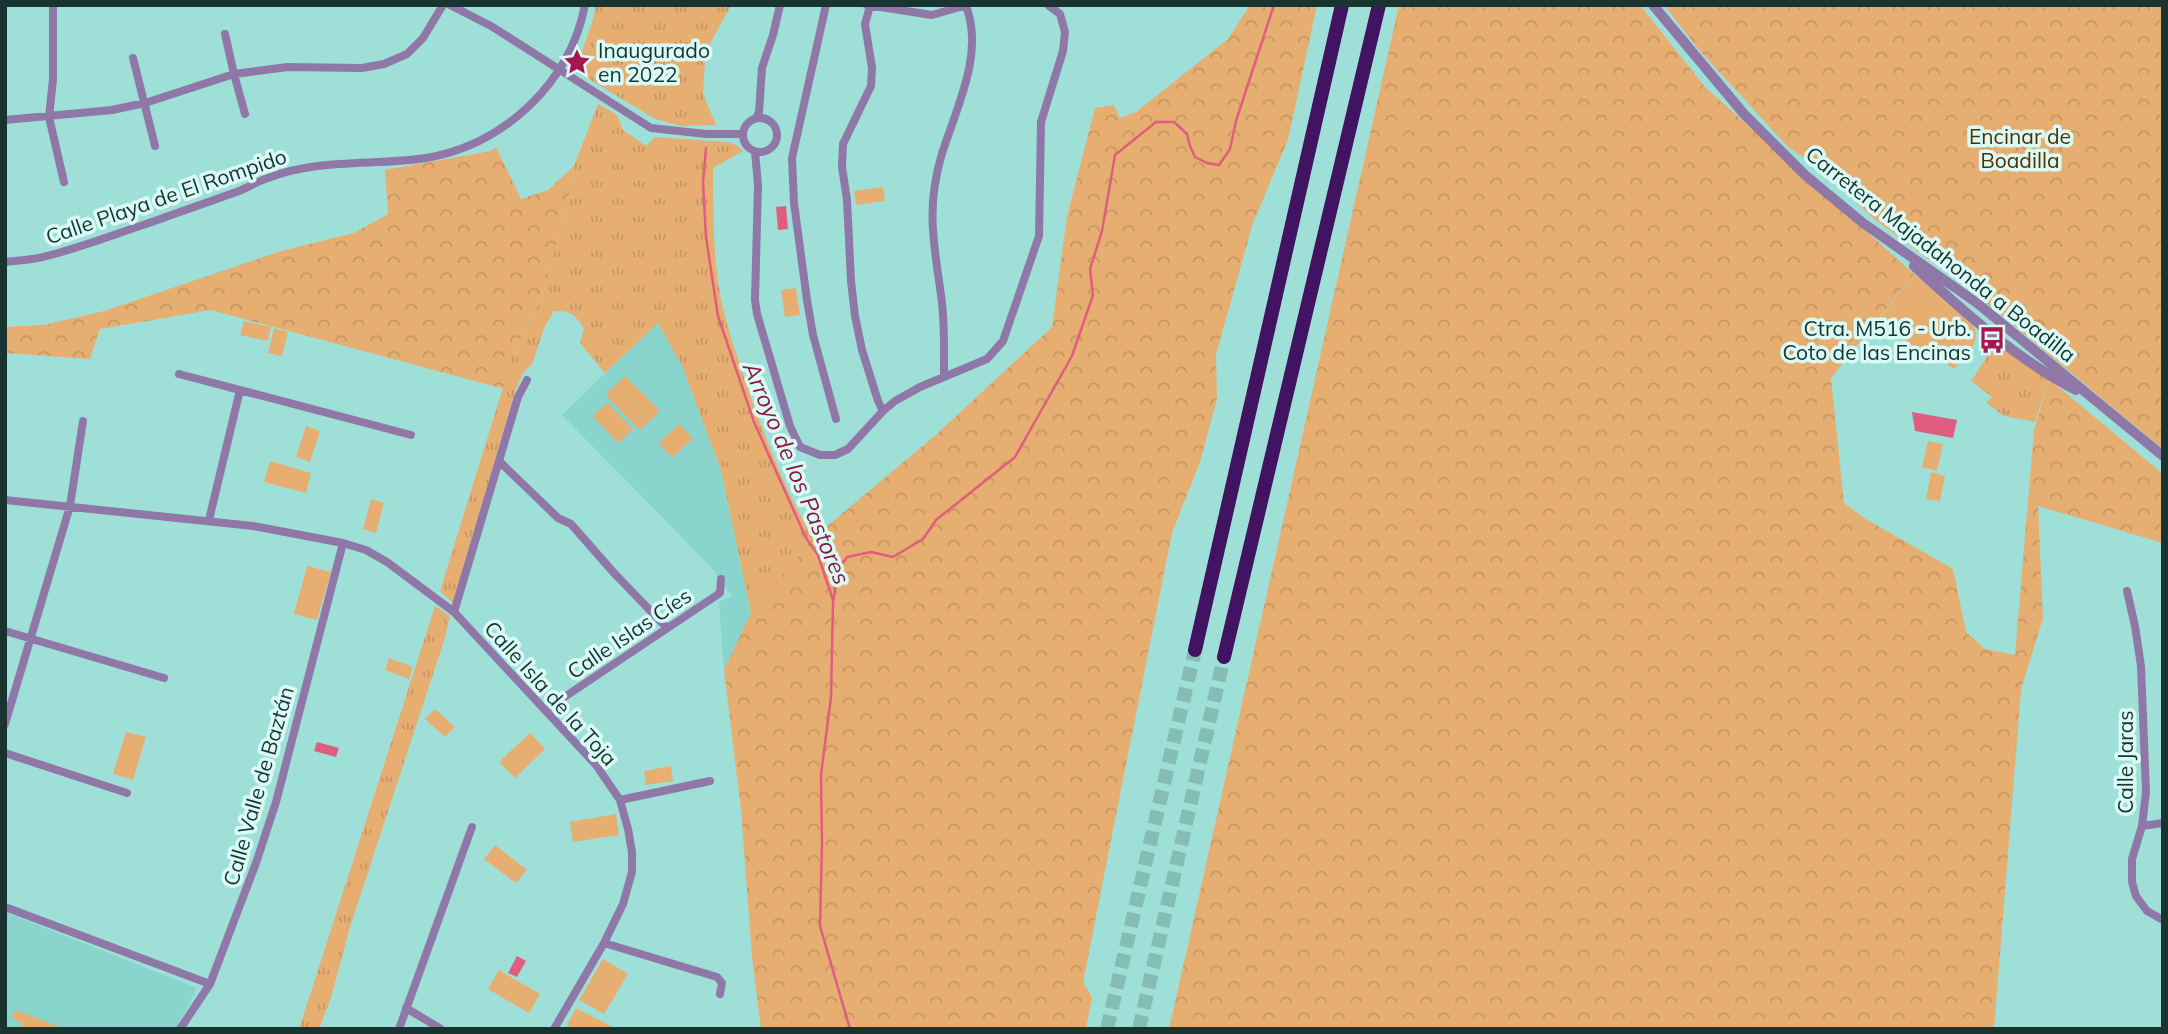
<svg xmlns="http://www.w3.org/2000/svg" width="2168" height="1034" viewBox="0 0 2168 1034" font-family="Mulish,sans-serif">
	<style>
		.built { fill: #89d4cc }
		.grass { fill: #e7ae72 }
		.forest { fill: url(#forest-crowns) }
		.park { fill: url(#park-tufts) }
		.water { fill: #df5e7f }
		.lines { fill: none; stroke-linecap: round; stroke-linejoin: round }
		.stream { stroke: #df5e7f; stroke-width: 2.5 }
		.motorway-tunnel { stroke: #83bdb6; stroke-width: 14; stroke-dasharray: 14 7; stroke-linecap: butt }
		.minor { stroke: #8f78a7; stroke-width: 8 }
		.tertiary { stroke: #8f78a7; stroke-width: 10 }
		.motorway { stroke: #411361; stroke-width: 14 }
		.labels { text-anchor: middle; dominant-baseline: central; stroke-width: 7; stroke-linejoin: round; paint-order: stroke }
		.poi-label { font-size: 21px; fill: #183330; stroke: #dafaf6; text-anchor: start }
		.park-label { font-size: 21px; fill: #543000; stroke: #dafaf6 }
		.street-label { font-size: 21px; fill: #183330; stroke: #dafaf6 }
		.water-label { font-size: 23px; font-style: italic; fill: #8d1540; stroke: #dafaf6 }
	</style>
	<defs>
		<pattern id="forest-crowns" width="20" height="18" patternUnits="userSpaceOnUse" patternTransform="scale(1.75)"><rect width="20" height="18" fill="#e7ae72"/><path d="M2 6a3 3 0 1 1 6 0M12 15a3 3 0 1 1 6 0" fill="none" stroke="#c59663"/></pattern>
		<pattern id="park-tufts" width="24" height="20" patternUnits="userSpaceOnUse" patternTransform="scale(1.75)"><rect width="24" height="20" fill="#e7ae72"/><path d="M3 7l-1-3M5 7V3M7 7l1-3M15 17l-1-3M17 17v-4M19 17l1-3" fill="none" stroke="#c59663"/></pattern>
	</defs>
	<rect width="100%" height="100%" fill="#9ee0d8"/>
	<!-- built -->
	<path class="built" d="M658,322L680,359L721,470L751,613L724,670L719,602L732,596L712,568L562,415Z
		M5,912L197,988L176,1029H5Z"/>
	<!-- grass -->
	<path class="grass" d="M883,187L885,201L856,205L854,191Z
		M1914,274L1969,319C1986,340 1968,351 1954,369L1935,355L1930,360L1879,319Z
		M796,288L800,315L785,317L781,290Z
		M244,321L271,327L268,341L240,335Z
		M274,328L288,332L282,356L268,353Z
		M625,376L660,411L640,430L605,395Z
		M607,403L633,429L618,443L593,416Z
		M679,424L693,438L672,458L659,443Z
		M306,426L320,431L310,462L296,457Z
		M1928,441L1943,444L1937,471L1922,467Z
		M270,461L311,473L306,493L264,482Z
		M1931,472L1945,476L1940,501L1926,499Z
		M371,499L384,503L376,533L363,529Z
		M307,566L331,572L317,620L294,614Z
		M389,658L413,667L409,679L385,670Z
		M435,709L455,727L445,737L425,719Z
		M126,732L146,737L133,780L113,774Z
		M530,733L545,749L515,778L499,762Z
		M671,766L673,781L646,785L644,771Z
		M616,814L619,835L573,842L570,822Z
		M495,845L527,870L516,883L484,859Z
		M603,959L628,974L604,1014L579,1000Z
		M499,970L540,994L529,1013L488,989Z
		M576,1008L613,1027L612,1029H574L567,1025Z
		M15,1010L66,1029H14L24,1024L12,1018Z"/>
	<!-- forest -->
	<path class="forest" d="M1250,5H1317L1288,140L1253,223L1216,354L1217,399L1200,462L1172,533L1084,977V984L1092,997L1086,1029H761L752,957L741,810L724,670L751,613L806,544L938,433L1052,327L1067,216L1095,108L1114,105L1120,118L1136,112L1228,39Z
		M1399,5H1640L1705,87L1914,274L1831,378L1844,503L1864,518L1953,569L1966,632L1985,649L2015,655L2034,430L2049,379L2163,474V543L2038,506L2043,618L2021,690L1994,1029H1169Z
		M1664,5H2163V449L1977,295L1873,218L1817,166L1789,148L1700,51Z
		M496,147L521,199L548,190L574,166L569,199L541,300L514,352L504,389L211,310L100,329L90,359L5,353V327L44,325L104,311L281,251L354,233L388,214L385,170L491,151Z"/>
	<!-- park -->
	<path class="park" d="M596,5H731L712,40L705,59L703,94L716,125L681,126L655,119L584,76L579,60L592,23Z
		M598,104L617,115L623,130L646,146L655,137L727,142L736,145L743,151L713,168C713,206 713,243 718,281C722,313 733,344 743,374C762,430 783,487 813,538L751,613L721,470L683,368L658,323L605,373L580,343L584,329C576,315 570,310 554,311L545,326L532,364L523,373L515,392L453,603L440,591L514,352L541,300L569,199L574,166Z
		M2003,350L2013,353L2049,379L2035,422L2004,416L1986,403L1992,397L1971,381L1989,354Z
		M435,606L450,616L444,641L350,927L331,998L319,1029H299Z"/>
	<!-- water -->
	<path class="water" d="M786,206L788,229L778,230L776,207Z
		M1912,412L1957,420L1953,438L1915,431Z
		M317,742L339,748L336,757L314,751Z
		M517,956L526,961L517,977L508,973Z"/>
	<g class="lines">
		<!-- stream -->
		<path class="stream" d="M706,148L703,182L706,237L718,316L754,422L806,538L818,555L833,600
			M850,1029L820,926L822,844L821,775L831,697L833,603L838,570L847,557L871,552L893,557L923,539L936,520L1015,457L1072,356L1093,295L1090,269L1102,231L1115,155L1156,122H1174L1187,134L1190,146L1195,157L1207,163L1219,165L1230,149L1236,121L1274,5"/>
		<!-- motorway-tunnel -->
		<path class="motorway-tunnel" d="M1107,1029L1195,650
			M1139,1029L1224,657"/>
		<!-- minor -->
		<path class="minor" d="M53,5V79L49,117L64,182
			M450,5L491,26L651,128L706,134H743
			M826,5L792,158L794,203L807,300L813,335L836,419
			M867,5L932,15L967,5
			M870,6L865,24L872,68L871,86L843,144L842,167L847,200L851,281L855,316L862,350L878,401L883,411
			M225,34L234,74L245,114
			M133,58L155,146
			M756,118L759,112L762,68L773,35L780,5
			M743 135a17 17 0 1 1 34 0a17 17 0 1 1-34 0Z
			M5,120L112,110L145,103L234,74L287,67L362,68L384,64L407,54L423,38L443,5
			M755,152L758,185L755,300L757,314L790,426L800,447L820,455H835L848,449L883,411L895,401L920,387L987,359L1003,341L1039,236L1041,122L1063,51L1065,32L1060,14L1048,5
			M5,262C19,260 34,260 47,256C82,247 115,234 149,223C179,212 209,202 239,191C249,187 258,181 268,178C319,158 374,166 426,158C504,145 570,83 585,5
			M179,374L411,435
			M944,376C944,349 945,322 941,295C934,244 926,209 941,157C955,110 985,55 966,6
			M500,462L558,518L571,524L614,573L667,628
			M5,500L253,526L343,543L366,550L387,562L454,612L596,765L620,800L628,829L632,852V872L623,904L604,943L554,1029
			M209,520L240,390
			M2127,591L2135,626L2141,666L2146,792L2142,826L2132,859V882L2136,896L2147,911L2163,920
			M454,612L518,397L527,380
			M5,631L164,678
			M545,710L720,593L721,579
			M5,724L70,506L83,421
			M5,753L127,793
			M620,800L710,781
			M2142,826L2163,823
			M5,907L210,984
			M604,943L717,977L722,983L720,994
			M406,1008L441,1029
			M180,1029L210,984L256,863L276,802L343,543
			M399,1029L472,827"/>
		<!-- tertiary -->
		<path class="tertiary" d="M1653,5L1744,114L1805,175L1863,223L1977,303L2163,456
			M1914,266C1963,311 2016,359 2076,390"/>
		<!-- motorway -->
		<path class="motorway" d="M1195,650L1342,5
			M1224,657L1379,5"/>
	</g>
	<!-- icons -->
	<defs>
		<symbol id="sight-bare" viewBox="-9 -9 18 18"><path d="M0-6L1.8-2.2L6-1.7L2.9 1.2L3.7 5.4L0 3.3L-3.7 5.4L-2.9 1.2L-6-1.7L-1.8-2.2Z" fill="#a9164d" stroke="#dafaf6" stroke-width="2.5" paint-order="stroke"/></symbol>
		<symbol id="bus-bare" viewBox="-9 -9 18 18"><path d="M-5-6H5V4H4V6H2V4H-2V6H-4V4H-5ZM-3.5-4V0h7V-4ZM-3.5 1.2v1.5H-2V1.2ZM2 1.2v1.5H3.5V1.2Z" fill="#a9164d" stroke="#dafaf6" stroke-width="2.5" paint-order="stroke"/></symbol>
	</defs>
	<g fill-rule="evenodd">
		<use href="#sight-bare" x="558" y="43" width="38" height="38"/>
		<use href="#bus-bare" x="1973" y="321" width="38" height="38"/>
	</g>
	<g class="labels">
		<!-- poi labels -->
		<g class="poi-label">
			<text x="598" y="50">Inaugurado<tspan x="598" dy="24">en 2022</tspan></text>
			<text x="1971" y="328" text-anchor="end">Ctra. M516 - Urb.<tspan x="1971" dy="24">Coto de las Encinas</tspan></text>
		</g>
		<!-- park labels -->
		<g class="park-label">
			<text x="2020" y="136">Encinar de<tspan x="2020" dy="24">Boadilla</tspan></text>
		</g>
		<!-- street labels -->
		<g class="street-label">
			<text transform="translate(166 196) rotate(-19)">Calle Playa de El Rompido</text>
			<text transform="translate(1941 254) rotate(38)">Carretera Majadahonda a Boadilla</text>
			<text transform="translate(629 633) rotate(-34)">Calle Islas Cíes</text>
			<text transform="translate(551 693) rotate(48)">Calle Isla de la Toja</text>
			<text transform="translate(2125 762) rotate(-90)">Calle Jaras</text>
			<text transform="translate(258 786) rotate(-74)">Calle Valle de Baztán</text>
		</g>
		<!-- water labels -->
		<g class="water-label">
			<text transform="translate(797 473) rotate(67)">Arroyo de los Pastores</text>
		</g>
	</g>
	<!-- border -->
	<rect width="2168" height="1034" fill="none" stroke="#183330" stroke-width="14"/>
</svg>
